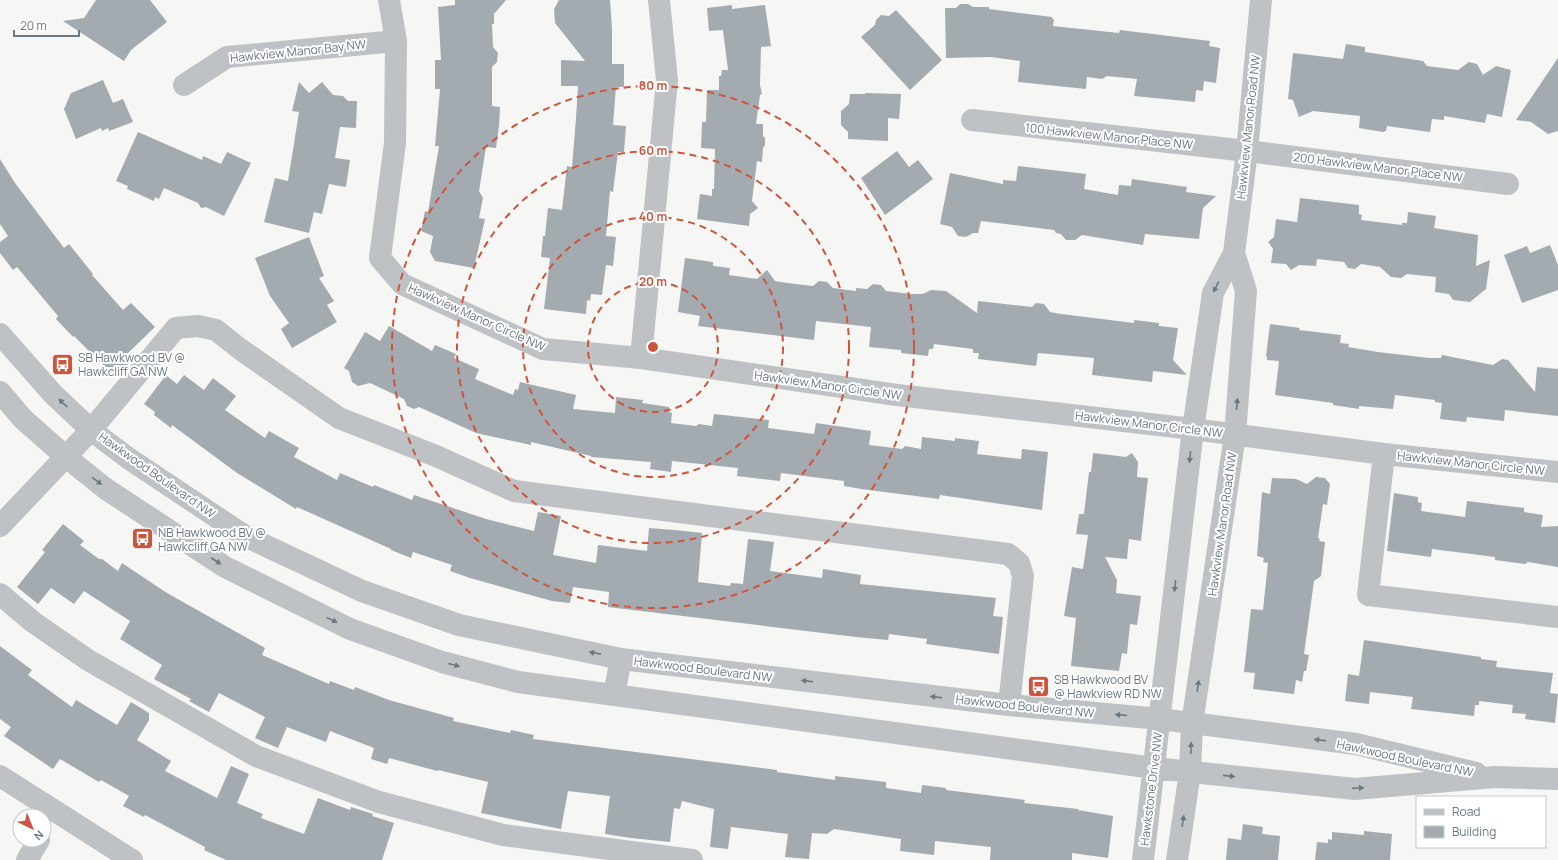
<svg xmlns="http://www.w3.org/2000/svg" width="1558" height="860" viewBox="0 0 1558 860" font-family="Manrope,sans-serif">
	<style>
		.building { fill: #a4abb0 }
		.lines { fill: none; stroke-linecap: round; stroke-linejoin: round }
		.minor { stroke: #bec2c5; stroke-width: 22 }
		.oneway { fill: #697881 }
		.ring { fill: none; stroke: #cd553d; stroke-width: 2; stroke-dasharray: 7 5 }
		.labels { text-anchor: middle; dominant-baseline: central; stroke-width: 4; stroke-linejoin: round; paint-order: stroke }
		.street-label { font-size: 12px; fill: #697881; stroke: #fff }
		.poi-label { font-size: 12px; fill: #697881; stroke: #fff; text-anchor: start }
		.centre { fill: #cd553d; stroke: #fff; stroke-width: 2 }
		.ring-label { font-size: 12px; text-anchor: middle; font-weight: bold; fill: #cd553d; stroke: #fff; stroke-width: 4; stroke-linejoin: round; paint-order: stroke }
	</style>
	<rect width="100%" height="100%" fill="#f6f6f4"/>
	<!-- building -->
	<path class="building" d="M96,0H150L167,22L131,50L124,61L63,21L84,18Z
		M455,0H506L494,14V24H492L493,47L498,53L497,62L492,67V106L500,107L499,126L496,148L486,147L479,191L483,198L479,218L485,219L474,268L435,261L430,252L433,236L421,231L425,211L428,212L439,146H435L440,89H435V60H441L438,7L455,5Z
		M559,0H610L612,28V64H624V87H616L613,125L626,126L624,152H618L613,192L610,191L606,236L616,237L613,266L606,265L602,295L591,294L590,301L587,300L586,314L544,309L550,258L541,257L543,236H545L548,208L562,210L567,166L572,167L576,118L578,86H561V60L585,61L555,23L554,9Z
		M960,4H968L973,7H989V9L1052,17V19H1054L1053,26L1119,33L1120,30L1210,41L1209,46L1220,48L1216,83L1204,81L1203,91L1196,90L1195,102L1134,96L1137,79L1107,76L1102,79L1087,77L1086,89L1018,82L1020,61L991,57L946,58L945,8H956Z
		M732,5V9L765,5L771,46L761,47L760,85L762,94L760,95L756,124H763V136L765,138V145L763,148L762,162L757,161L752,201L758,208L750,214L749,226L697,219L700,194L712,196V189H714L715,149L701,148L702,122H706L707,90H719V76H721L722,70H728L723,30L709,31L707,8Z
		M896,10L942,60L910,90L861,37L875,25L876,20L881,15L889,16Z
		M1346,44L1365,47V52L1423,61L1427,66L1458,70L1469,62L1477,64L1483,75L1496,66L1511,70L1502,117L1487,114L1485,123L1444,116V120L1432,119L1430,132L1387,126L1386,131L1383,132L1359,128L1360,116L1313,111L1299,117L1293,100L1288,99L1293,53L1343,59Z
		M1558,58V131L1548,134L1531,122L1516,120Z
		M103,80L113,103L123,99L133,122L109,131L108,128L102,131L101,128L76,139L64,109L71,93Z
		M299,82L309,93L322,82L333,95L343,96L348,101H357L356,128L340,127L335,158L350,160L346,187L329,184L322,214L314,212L309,233L264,222L275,178L288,181L299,112L292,111Z
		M865,93L901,94L899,119L888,118V141L848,139V132L841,125V111L849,104L850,94H865Z
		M138,132L202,160L203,156L221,164L227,152L251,163L224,216L206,207L201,208L198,203L164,188L159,199L155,197L154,201L127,189L128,186L116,181Z
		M897,151L909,167L918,160L933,179L885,215L861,178Z
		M0,159L15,183L64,248L69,244L93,274L92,275L123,310L131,303L155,327L128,353L133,359L115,377L74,336L73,337L56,319L58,316L17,267L13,270L0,253V242L8,236L0,224Z
		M1018,166L1086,174L1084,189L1118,195L1119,185L1131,186L1132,179L1187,187L1186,192L1216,196L1203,208L1199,239L1145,234L1143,245L1082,235L1075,240H1066L1061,234L1056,233L1054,230L981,221L978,233H973L966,237L958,236L952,227L940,224L950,173L1003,184V180L1016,181Z
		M1300,198L1359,205V214L1362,215L1361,220L1402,225V223H1407L1408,212L1436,216L1434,228L1478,235L1476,266L1490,260L1486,289L1470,302L1453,300L1449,294L1435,292L1436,277L1407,274L1401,278L1391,277L1380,267L1361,264L1355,269L1348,268L1344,262L1317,259L1316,266L1299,265L1291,270L1286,264L1271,263L1273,249L1268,242L1274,237L1276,219L1297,222Z
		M309,237L324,276L319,278L334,301L327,305L337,322L292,348L281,329L289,323L270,296L255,258Z
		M1550,245L1558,265V290L1522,303L1504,255L1527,246L1530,253Z
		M685,258L713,262V266L730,268L729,275L757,279L767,270L775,281L787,283L813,286L819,281L827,282L833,288L856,291V288L867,289L873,284L881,285L886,291L911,294H923L931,290L946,291L977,313L978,301L1032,307L1036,303L1044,304L1050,312L1061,314L1134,323V320L1159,323V326L1178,328L1173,360L1187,375L1153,371L1152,382L1092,375L1094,358L1038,353L1036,366L978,359L979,353H973V349L934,344L933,349H929L928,356L901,353V350L869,347L871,327L816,321L814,340L698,326L700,316L678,312Z
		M1270,324L1300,328L1299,330L1341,335L1340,343L1349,344L1348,347L1378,352L1429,358H1441L1442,355L1493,365L1502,359L1508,360L1535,392L1537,367L1558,369V416L1505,410L1504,421L1467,417L1466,422L1440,419L1442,403L1435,402V400L1395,395L1393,409L1359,406V409L1333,405V403L1275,395L1279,361L1267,360V357L1266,356Z
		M389,326L432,351L435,345L456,354L454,358L479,369L475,379L513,395L515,389L518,390L520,382L576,395L573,409L615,413L616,397L643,400L642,403L669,407V412L672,413L671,423L696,426L699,424L712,426L714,414L769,420L768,428L814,434L816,423L871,431L869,445L902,449L905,446L921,449L922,437L955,441V438L979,441L977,454L1021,459L1022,449L1048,452L1042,510L940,495L939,499L861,489L844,486V481L781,473L780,481L737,476L738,468L672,461L671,472L650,469L651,462L591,457V456L531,442V445L476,433L419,407L414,409L407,406L404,399L370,383L358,386L352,382L349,371L344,368L365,332L380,341Z
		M166,375L177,384L184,375L204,390L213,378L236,396L225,410L265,438L269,431L299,448L294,457L337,480L340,473L373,487L374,485L412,500L414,495L486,519L534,531L538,512L561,516L553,555L596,563L598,545L647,551L649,528L675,530L702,533L698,582L730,586L731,583L743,584L748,539L774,542L770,571L822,578L823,569L861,575L860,584L996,598L993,616L1003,617L999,654L926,644L927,639L889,634L888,640L856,637L608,607L609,592L573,587L570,603L552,601L470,578L450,571L452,565L413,552L411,558L391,550V549L297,507L296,509L237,473L172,425L171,428L154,415L155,412L144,404Z
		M1093,453L1126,457L1132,453L1138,462L1137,477L1148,478L1141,541L1129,539L1127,559L1105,557L1117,580L1116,593L1141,596L1137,625L1130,624L1127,654L1122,653L1119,671L1071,666L1076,618L1064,616L1072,567L1083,569L1088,535L1076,534L1079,514H1084L1089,472H1091Z
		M1316,477L1325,478L1330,484L1327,505L1323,504L1318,538L1320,539L1319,541L1325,542L1321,576L1314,581L1304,654L1309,655L1306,671H1304L1302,682L1296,680L1294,694L1253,689L1255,673L1244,672L1251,609L1263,610L1268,563L1263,562L1264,558L1257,556L1262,492L1270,494L1272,478L1296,479L1307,484Z
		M1394,493L1418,497V502L1422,503L1421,511L1465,517L1467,501L1524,508V512L1543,515L1541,527L1558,526V567L1528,562L1525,564L1495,560V557L1432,549L1431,557L1387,551Z
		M63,524L84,541L80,545L99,559H102L118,571L122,563L167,593L265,648L262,655L329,684L330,681L354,690L355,687L389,700L454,718L453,721L510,733L511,730L534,735L533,739L754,767L777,770V772L835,780V776L886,782V788L921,793L922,785L946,788V790L1025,800L1024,803L1078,809V810L1113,816L1108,858L1072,853V860H990L991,847L935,841L934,855L900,851L901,839L834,829L827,834L812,833L809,859L785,857L788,834L731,827L728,849L710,847L714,809L682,801L680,809L674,808L670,842L631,838L605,834L610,796L568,791L561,829L481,813L488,782L438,770L437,771L389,758L387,764L371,759L374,748L330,731L326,742L287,727L278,748L255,738L265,717L219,693L209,712L189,701L191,699L154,679L162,665L120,639L130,621L84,591L74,604L51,588L38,604L17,587L45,552L42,550Z
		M1364,640L1481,657V659L1497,661L1496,667L1553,673L1550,693L1558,694L1555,723L1525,719L1526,714L1512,713L1513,705L1479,701V705H1475L1474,716L1411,709L1413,697L1370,692L1369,704L1345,701L1348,674L1359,676Z
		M0,646L32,670L28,675L72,707L76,700L117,725L131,702L149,713V720L137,740L171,761L165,771L217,798L231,766L249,774L237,803L263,814L261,818L304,834L318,798L350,810L351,807L373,814L372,816L394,823L382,860H226L204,850L205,847L145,815L144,817L123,806L129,796L101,780L99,782L60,759L53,769L4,736L11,727L0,719Z
		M1243,824L1263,827L1262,834L1280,836L1278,860H1226L1228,838L1241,840Z
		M1364,831L1392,834L1390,860H1315L1317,842L1328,843V839L1332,840V832L1364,835Z"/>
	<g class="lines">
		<!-- minor -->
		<path class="minor" d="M389,0L396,41L395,143L380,258L402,284L543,349L641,358L897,395L1193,429L1384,454L1558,472
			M184,85L227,57L396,41
			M972,120L1247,151L1508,184
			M0,334L53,394L91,430L128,458L245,536L362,591L459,625L621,659L1009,705L1160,719L1356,744L1476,773
			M641,358L667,80L659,0
			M0,392L23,419L66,457L106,489L225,567L350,629L442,662L518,682L1154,768L1355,789L1495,777L1558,779
			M1384,454L1368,595L1558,617
			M0,526L91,430L176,328L198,326L216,330L240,349L339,418L436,456L514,491L1008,554L1019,563L1023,576L1009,705
			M0,594L33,622L88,660L256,756L379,802L503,835L692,860
			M614,694L621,659
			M0,776L132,860
			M27,860L39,840
			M1143,860L1193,429L1213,293L1234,253L1247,151L1261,0
			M1177,860L1190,772L1192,724L1235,435L1246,291L1234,253"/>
	</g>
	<!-- one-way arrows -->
	<defs><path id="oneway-solid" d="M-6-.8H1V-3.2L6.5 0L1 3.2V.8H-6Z"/></defs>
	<g class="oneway">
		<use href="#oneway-solid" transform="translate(1216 287) rotate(117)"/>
		<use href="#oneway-solid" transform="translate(63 403) rotate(-137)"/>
		<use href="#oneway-solid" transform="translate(1237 404) rotate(-85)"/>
		<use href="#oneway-solid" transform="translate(1190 457) rotate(96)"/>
		<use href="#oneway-solid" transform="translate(97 481) rotate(38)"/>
		<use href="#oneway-solid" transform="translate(216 561) rotate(33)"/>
		<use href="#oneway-solid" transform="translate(1175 586) rotate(96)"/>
		<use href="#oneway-solid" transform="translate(332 620) rotate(26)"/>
		<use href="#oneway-solid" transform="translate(595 653) rotate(-168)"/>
		<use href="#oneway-solid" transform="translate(454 665) rotate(14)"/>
		<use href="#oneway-solid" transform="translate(807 681) rotate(-173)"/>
		<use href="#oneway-solid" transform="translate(1198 686) rotate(-82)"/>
		<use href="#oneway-solid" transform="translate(936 697) rotate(-173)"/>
		<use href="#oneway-solid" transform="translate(1121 715) rotate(-175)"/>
		<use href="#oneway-solid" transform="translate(1320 740) rotate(-173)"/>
		<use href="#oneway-solid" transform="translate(1191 748) rotate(-88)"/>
		<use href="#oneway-solid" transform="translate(1229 776) rotate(6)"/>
		<use href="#oneway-solid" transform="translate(1358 788) rotate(-2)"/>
		<use href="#oneway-solid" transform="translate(1183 821) rotate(-81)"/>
	</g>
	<!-- distance rings -->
	<g class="ring">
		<circle cx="653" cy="347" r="65"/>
		<circle cx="653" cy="347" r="130"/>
		<circle cx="653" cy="347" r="196"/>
		<circle cx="653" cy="347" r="261"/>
	</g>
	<!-- icons -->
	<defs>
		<symbol id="bus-square" viewBox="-11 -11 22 22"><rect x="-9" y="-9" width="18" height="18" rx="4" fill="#cd553d" stroke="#fff"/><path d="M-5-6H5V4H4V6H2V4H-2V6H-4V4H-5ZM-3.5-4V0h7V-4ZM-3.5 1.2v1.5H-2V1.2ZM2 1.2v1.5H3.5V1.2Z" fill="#fff"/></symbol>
	</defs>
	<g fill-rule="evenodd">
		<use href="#bus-square" x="50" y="352" width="25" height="25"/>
		<use href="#bus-square" x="130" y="526" width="25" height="25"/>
		<use href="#bus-square" x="1026" y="674" width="25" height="25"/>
	</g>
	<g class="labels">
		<!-- street labels -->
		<g class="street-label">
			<text transform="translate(298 51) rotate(-6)">Hawkview Manor Bay NW</text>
			<text transform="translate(1248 127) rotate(-84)">Hawkview Manor Road NW</text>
			<text transform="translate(1109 136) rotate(6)">100 Hawkview Manor Place NW</text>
			<text transform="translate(1378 167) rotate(7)">200 Hawkview Manor Place NW</text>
			<text transform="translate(477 317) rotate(24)">Hawkview Manor Circle NW</text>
			<text transform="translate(828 385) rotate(8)">Hawkview Manor Circle NW</text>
			<text transform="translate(1149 424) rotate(7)">Hawkview Manor Circle NW</text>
			<text transform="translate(1471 463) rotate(6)">Hawkview Manor Circle NW</text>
			<text transform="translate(157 475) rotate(35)">Hawkwood Boulevard NW</text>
			<text transform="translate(1222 524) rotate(-82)">Hawkview Manor Road NW</text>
			<text transform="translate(703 669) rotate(7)">Hawkwood Boulevard NW</text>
			<text transform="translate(1025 706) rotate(6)">Hawkwood Boulevard NW</text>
			<text transform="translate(1405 758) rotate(12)">Hawkwood Boulevard NW</text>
			<text transform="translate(1151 789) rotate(-83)">Hawkstone Drive NW</text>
		</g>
		<!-- poi labels -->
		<g class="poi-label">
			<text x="78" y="357">SB Hawkwood BV @<tspan x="78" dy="14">Hawkcliff GA NW</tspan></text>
			<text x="158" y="532">NB Hawkwood BV @<tspan x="158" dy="14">Hawkcliff GA NW</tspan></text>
			<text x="1054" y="679">SB Hawkwood BV<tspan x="1054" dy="14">@ Hawkview RD NW</tspan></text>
		</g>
	</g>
	<circle cx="653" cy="347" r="6" class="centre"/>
	<g class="ring-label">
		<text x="653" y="90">80 m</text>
		<text x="653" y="155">60 m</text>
		<text x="653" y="221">40 m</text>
		<text x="653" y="286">20 m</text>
	</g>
	<!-- legend -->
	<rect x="1416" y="796" width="130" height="52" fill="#ffffff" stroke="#c3c9cd"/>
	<rect x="1424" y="809" width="20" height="6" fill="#bec2c5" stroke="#c3c9cd"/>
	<text x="1452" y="816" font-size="12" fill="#697881">Road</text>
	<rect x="1424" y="826" width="20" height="12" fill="#a4abb0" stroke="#c3c9cd"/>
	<text x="1452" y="836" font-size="12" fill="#697881">Building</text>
	<!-- north arrow -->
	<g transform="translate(32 828) rotate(137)"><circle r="19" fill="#ffffff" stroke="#c3c9cd"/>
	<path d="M0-3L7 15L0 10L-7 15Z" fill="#cd553d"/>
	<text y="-6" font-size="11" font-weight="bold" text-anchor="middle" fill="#697881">N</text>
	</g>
	<!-- scale -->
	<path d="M14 30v6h65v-6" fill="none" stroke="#697881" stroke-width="2"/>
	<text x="20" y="30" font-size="12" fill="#697881" stroke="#ffffff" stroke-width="3" paint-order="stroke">20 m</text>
</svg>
